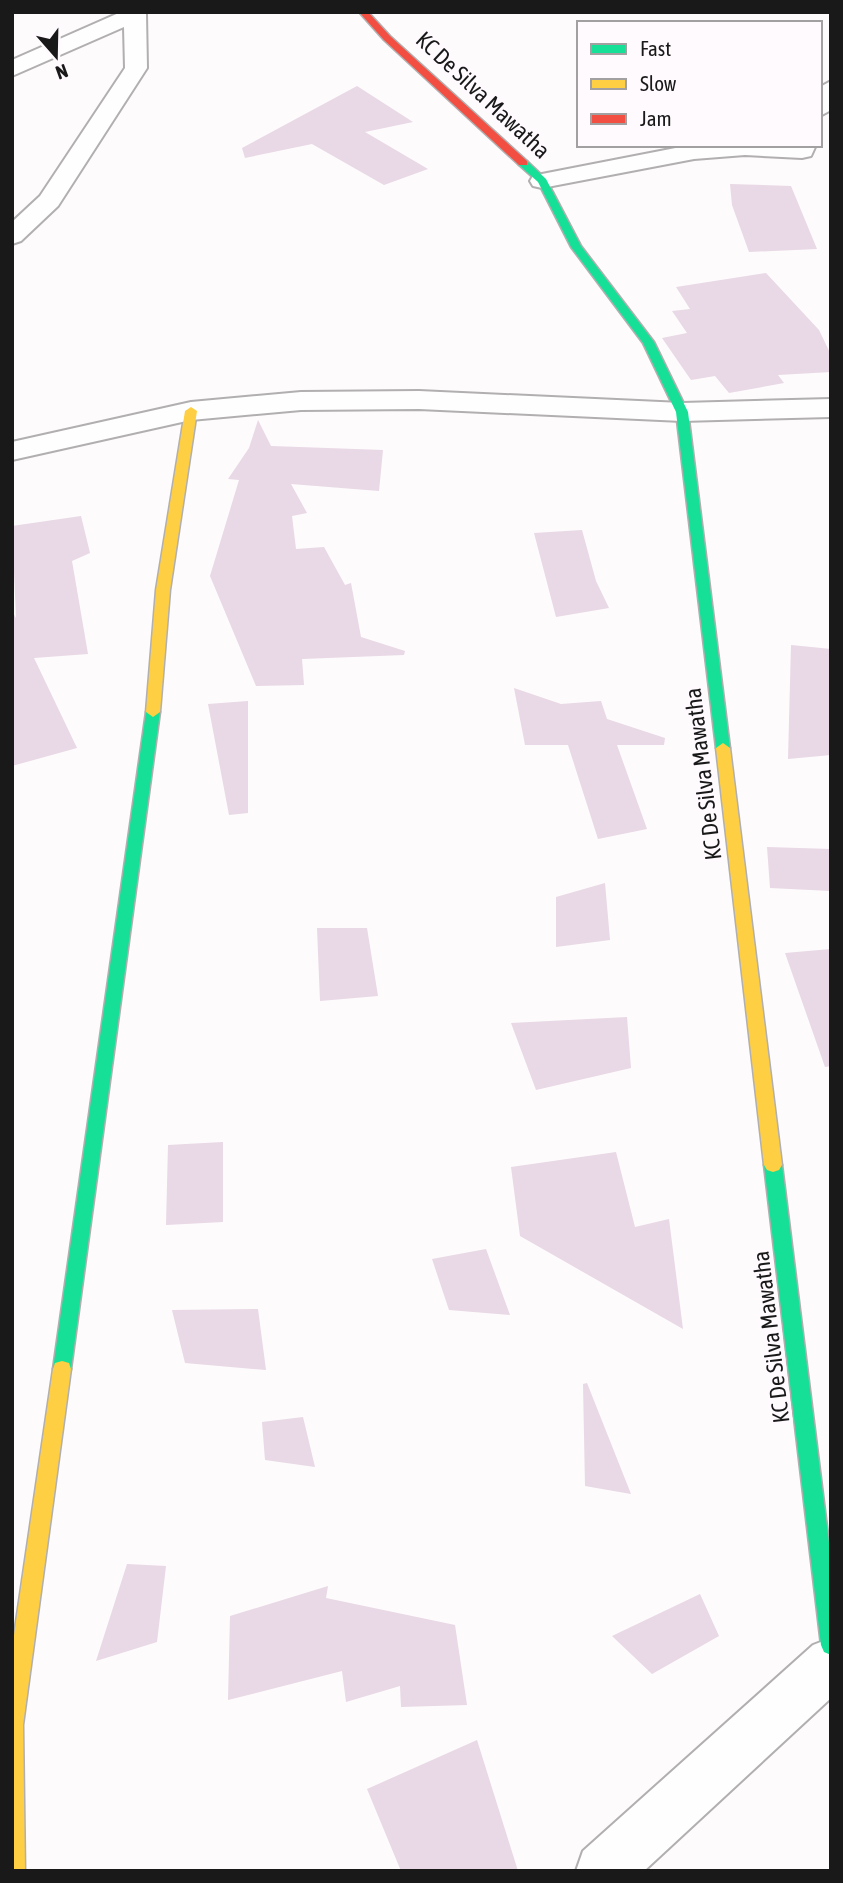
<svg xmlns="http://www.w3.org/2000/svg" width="843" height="1883" viewBox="0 0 843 1883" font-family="'Asap Condensed',sans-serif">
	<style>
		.building { fill: #e9d8e5 }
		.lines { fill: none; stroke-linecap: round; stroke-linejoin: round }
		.street-casing { stroke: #b1afb0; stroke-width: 4 }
		.fast-casing { stroke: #b1afb0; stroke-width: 3 }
		.slow-casing { stroke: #b1afb0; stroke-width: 3 }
		.jam-casing { stroke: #b1afb0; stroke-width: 3 }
		.street { fill: #fffeff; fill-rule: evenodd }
		.fast { fill: #16e098; fill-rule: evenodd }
		.slow { fill: #ffcf43; fill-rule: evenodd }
		.jam { fill: #f24e42; fill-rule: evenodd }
		.labels { text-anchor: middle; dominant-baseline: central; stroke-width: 7; stroke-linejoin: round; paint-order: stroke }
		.street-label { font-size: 23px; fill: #1a191a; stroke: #fefafd }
	</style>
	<rect width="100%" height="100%" fill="#fdfbfc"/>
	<!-- building -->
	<path class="building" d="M357,86L413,122L365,132L428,169L384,185L312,144L245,158L242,148Z
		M730,184L791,186L817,249L749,252L732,205Z
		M766,273L819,330L831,355V372L778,375L784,383L729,393L715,376L691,380L662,338L687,333L672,311L690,309L676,287Z
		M258,420L271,446L383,450L379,491L291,484L307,513L292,516L296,549L324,547L345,585L351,583L361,637L405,651L404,655L302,659L304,685L256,686L210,576L239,480L228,479L249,448Z
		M81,516L90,553L72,561L88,654L34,658L77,748L12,766V611L16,618L12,526Z
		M582,530L596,581L609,608L556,617L534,533Z
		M791,645L831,649V755L788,759Z
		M514,688L561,704L601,701L607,719L665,738L664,745H617L647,829L598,839L568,745H525Z
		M248,701V813L229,815L208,704Z
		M767,847L831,849V891L770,888Z
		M605,883L610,940L556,947V897Z
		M317,928H367L378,996L320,1001Z
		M831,949V1066L825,1067L785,953Z
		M627,1017L631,1068L536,1090L511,1023Z
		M223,1142V1222L166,1225L168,1145Z
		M616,1152L635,1227L669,1219L683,1329L520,1236L511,1167Z
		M486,1249L510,1315L449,1310L432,1259Z
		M258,1309L266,1370L185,1363L172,1310Z
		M587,1383L631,1494L585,1486L583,1384Z
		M303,1417L315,1467L265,1460L262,1422Z
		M127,1564L166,1566L157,1642L96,1661Z
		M328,1586L326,1598L455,1625L467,1705L401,1707L400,1686L346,1702L342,1671L228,1700L230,1616Z
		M700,1594L719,1636L652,1674L612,1636Z
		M477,1740L518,1871H401L367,1789Z"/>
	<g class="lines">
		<defs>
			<path id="street" d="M121,12L146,14L147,68L58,206L21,241L12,244V222L40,196L125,68L124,27L12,76V60Z
				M831,81V110L820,116V87Z
				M691,145H816L811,156L802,158L745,155L694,159L542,188L533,186L530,181L533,176L542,174Z
				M419,391L682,403L831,399V417L682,421L419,409L301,410L191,420L12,460V442L191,402L301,392Z
				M831,1638V1698L644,1871H576L583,1851L813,1645Z"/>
			<path id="fast" d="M519,161H527L546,179L581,246L654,342L688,412L730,748L728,751L723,753L716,748L676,412L643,343L571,247L538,182L519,165Z
				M153,707L160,712L71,1369L69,1375L62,1377L55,1375L53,1369L146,712Z
				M773,1158L779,1160L782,1165L831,1559V1655L824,1652L821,1645L764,1165L767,1160Z"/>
			<path id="slow" d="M191,407L197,411L170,590L160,712L153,717L146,712L156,590L185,411Z
				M723,743L730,748L782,1165L779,1170L773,1172L767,1170L764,1165L716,748Z
				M62,1361L69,1363L71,1369L23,1725L25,1871H12V1649L53,1369L55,1363Z"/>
			<path id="jam" d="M359,12H368L390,36L527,161V165H519L384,40Z"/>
		</defs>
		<!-- street casing -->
		<use href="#street" class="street-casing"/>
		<!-- fast casing -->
		<use href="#fast" class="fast-casing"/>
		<!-- slow casing -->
		<use href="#slow" class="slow-casing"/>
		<!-- jam casing -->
		<use href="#jam" class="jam-casing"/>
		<!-- street -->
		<use href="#street" class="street"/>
		<!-- fast -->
		<use href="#fast" class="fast"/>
		<!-- slow -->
		<use href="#slow" class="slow"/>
		<!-- jam -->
		<use href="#jam" class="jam"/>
	</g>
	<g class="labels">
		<!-- street labels -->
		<g class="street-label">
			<text transform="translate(483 95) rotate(43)">KC De Silva Mawatha</text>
			<text transform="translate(703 774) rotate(-97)">KC De Silva Mawatha</text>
			<text transform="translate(771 1337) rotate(-97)">KC De Silva Mawatha</text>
		</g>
	</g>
	<!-- border -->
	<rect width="843" height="1883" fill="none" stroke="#1a191a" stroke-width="28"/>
	<!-- legend -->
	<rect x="577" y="21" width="245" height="126" fill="#fefafd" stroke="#a3a0a2" stroke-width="2"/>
	<rect x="591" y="44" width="35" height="10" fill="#16e098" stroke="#a3a0a2" stroke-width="2"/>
	<text x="640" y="56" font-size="21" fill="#1a191a">Fast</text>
	<rect x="591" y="79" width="35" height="10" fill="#ffcf43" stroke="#a3a0a2" stroke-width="2"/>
	<text x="640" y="91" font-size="21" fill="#1a191a">Slow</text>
	<rect x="591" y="114" width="35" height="10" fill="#f24e42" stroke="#a3a0a2" stroke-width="2"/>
	<text x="640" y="126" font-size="21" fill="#1a191a">Jam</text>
	<!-- north arrow -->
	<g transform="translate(56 56) rotate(160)" stroke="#fefafd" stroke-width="5" paint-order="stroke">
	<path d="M0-5L12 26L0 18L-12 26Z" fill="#1a191a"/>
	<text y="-10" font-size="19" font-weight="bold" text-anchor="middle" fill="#1a191a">N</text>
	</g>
</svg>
